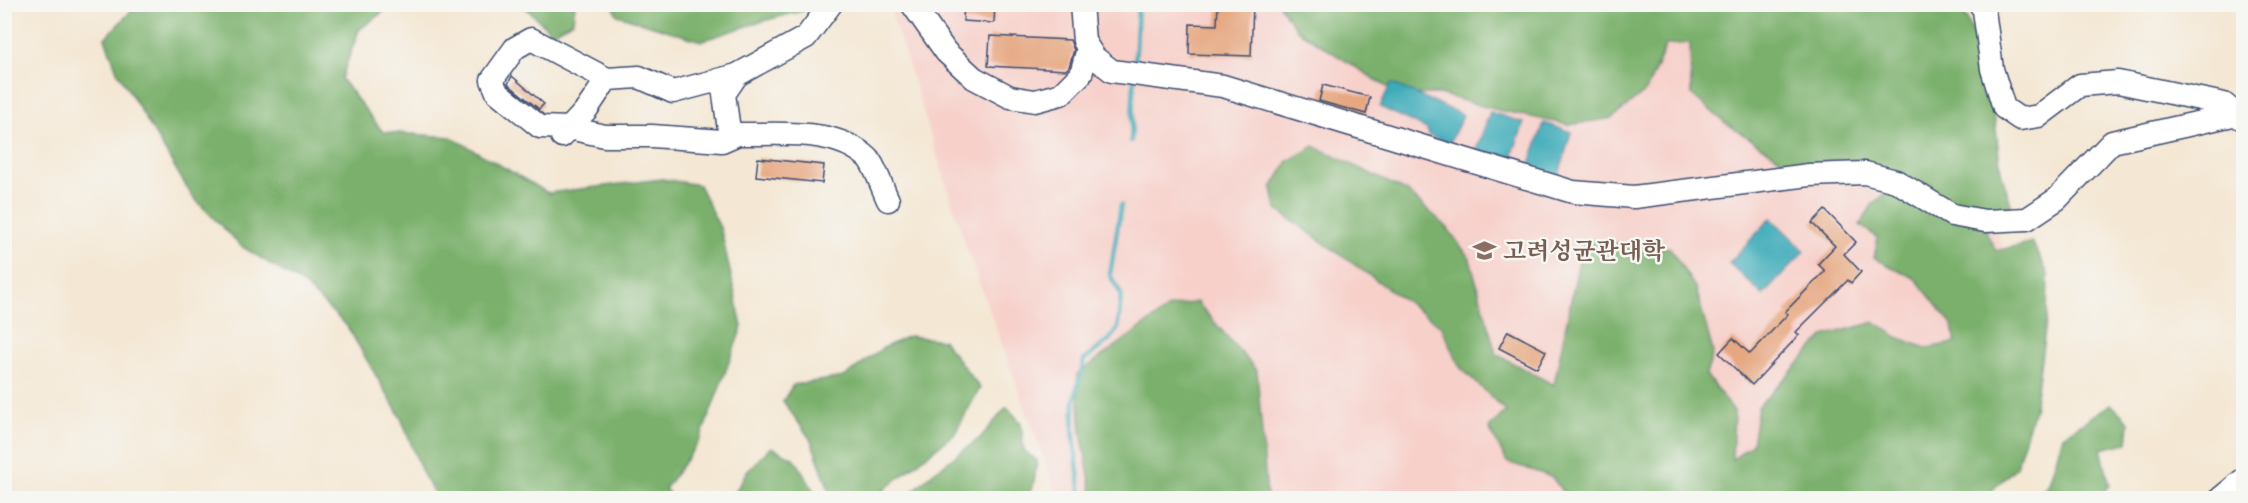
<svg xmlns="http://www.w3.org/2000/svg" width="2248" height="503" viewBox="0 0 2248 503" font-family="'Gentium Book Plus','Noto Serif KR',serif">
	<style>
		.built { fill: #f7d0ca }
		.forest { fill: #7ab06c; stroke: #4a7065; stroke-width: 1.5 }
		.water { fill: #3cabb9; stroke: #2c6d8c; stroke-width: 1.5 }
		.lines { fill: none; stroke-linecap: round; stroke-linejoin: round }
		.stream { stroke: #3cabb9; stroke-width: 4.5 }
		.building { fill: #e6a781 }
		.minor-casing { stroke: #3c4b70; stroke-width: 25 }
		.minor { stroke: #fff; stroke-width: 22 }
		.labels { text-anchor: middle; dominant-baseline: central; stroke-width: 5; stroke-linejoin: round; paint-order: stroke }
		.education-label { font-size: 24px; font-weight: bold; fill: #785e54; stroke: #f6f6f2; text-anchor: start }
	</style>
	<rect width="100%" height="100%" fill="#f6f6f2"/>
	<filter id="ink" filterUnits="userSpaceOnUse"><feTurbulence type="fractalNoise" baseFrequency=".0167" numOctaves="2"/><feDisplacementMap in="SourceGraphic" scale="12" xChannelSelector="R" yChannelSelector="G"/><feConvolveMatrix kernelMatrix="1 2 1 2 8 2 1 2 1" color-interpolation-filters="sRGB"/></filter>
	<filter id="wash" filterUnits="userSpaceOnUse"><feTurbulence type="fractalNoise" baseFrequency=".008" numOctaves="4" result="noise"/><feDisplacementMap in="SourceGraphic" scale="24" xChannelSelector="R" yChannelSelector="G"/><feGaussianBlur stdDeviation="1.35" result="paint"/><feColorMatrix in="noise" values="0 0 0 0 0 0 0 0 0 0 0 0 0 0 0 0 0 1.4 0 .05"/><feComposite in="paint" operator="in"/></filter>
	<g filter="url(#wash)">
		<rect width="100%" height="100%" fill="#f4e7d3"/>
		<!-- built -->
		<path class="built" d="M889,5H1794L1991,207L2004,255L2012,318L1858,498H1058L966,246Z"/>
		<!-- forest -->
		<path class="forest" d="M138,4L392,5L359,30L341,79L383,132L451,137L548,193L662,179L699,185L721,230L742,327L700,440L665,489L673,498H437L422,472L401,418L347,326L303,284L241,246L192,196L117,71L105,38Z
			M523,5H575L573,21L552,33Z
			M613,5H825L763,21L701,41L617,15Z
			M1279,5H1955L1967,18L1991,88L2001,172L2013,211L1986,231L1996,251L2032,242L2048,274L2047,315L2034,410L2016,467L1984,498H1567L1552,477L1507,462L1489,428L1506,411L1460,367L1441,326L1276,209L1272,188L1288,161L1314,146L1406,191L1446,226L1470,259L1496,354L1554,385L1583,240L1670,248L1696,289L1713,352L1706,375L1734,411L1732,460L1752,444L1758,407L1824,336L1875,322L1899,338L1926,348L1956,343L1952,325L1916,279L1874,258L1878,238L1860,225L1872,205L1892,188L1891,172L1849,159L1792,166L1724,122L1691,94L1690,43L1666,45L1646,91L1612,118L1569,125L1494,109L1439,94H1398L1297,30Z
			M1197,302L1257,371L1267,498H1093L1081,432L1077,374L1170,307Z
			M909,336L943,340L980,388L955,433L886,488L879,498H832L811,440L783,401L793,385L844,377L883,348Z
			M2111,404L2129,422L2127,443L2101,449L2110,486L2094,498H2036L2049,483L2063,436Z
			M1007,407L1021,423L1024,451L1037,460L1034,483L1027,498H905L934,472L980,438Z
			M771,447L795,459L813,490L825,498H732L747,471Z"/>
		<!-- water -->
		<path class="water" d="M1391,83L1463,115L1449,144L1429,136L1427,129L1380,107Z
			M1490,112L1524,123L1509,164L1475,154Z
			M1544,123L1571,132L1558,178L1529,166Z
			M1771,218L1805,251L1763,295L1729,263Z"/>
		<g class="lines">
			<!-- stream -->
			<path class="stream" d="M1135,69L1138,4
				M1131,141L1134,80
				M1081,498L1073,429L1074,401L1084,360L1109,340L1118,328L1121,294L1110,275L1121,205"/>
		</g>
		<g id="blocks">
			<!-- building -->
			<path class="building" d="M964,4H995L994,23L963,21Z
				M1218,4H1253L1251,56L1189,54L1190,24L1217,25Z
				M990,36L1070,40L1074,50L1069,67L1066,70L988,66Z
				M512,76L544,104L539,109L508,84Z
				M1323,85L1370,97L1366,114L1319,101Z
				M758,158L824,165L822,183L756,176Z
				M1825,210L1856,242L1844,254L1861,272L1851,283L1848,280L1796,332L1799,335L1752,385L1719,353L1733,338L1750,354L1788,314L1785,312L1825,271L1818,264L1835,246L1812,223Z
				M1508,331L1546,351L1537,368L1499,348Z"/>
		</g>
	</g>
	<g filter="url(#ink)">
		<use href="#blocks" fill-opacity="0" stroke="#3c4b70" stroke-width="1.5"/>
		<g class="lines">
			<defs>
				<path id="minor" d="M831,4L806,37L737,75L724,94L729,130L738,134C779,135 835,127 868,158C875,166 883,190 888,200
					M912,4L946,52L974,78L1010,97L1035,101L1061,94L1081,74L1088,48
					M1081,4L1084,41L1094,57L1112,71L1223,86L1573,192L1634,197L1809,175L1865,173L1896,181L1952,215L1985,221L2027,219L2057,199L2112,142L2237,114
					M1980,4L1984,10L1992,69L2004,108L2020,119L2039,116L2080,85L2118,82L2224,104L2242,119
					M607,79L531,39L515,48L492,80L497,92L540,127L569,128L605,136H652L722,141L738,134
					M562,136L587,109L607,79L639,77L673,92L737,75
					M2221,498L2244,479"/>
			</defs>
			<!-- minor casing -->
			<use href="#minor" class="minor-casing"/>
			<!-- minor -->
			<use href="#minor" class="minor"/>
		</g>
	</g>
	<!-- icons -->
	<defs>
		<symbol id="university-bare" viewBox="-9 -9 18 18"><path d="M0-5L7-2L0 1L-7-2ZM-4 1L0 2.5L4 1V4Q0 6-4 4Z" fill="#8d6e63" stroke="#f6f6f2" stroke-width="2.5" paint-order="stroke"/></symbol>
	</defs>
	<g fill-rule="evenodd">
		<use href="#university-bare" x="1468" y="234" width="33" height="33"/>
	</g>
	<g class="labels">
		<!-- education labels -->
		<g class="education-label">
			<text x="1503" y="250">고려성균관대학</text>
		</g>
	</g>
	<!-- margin -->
	<rect width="2248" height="503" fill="none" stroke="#f6f6f2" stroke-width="24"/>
</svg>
